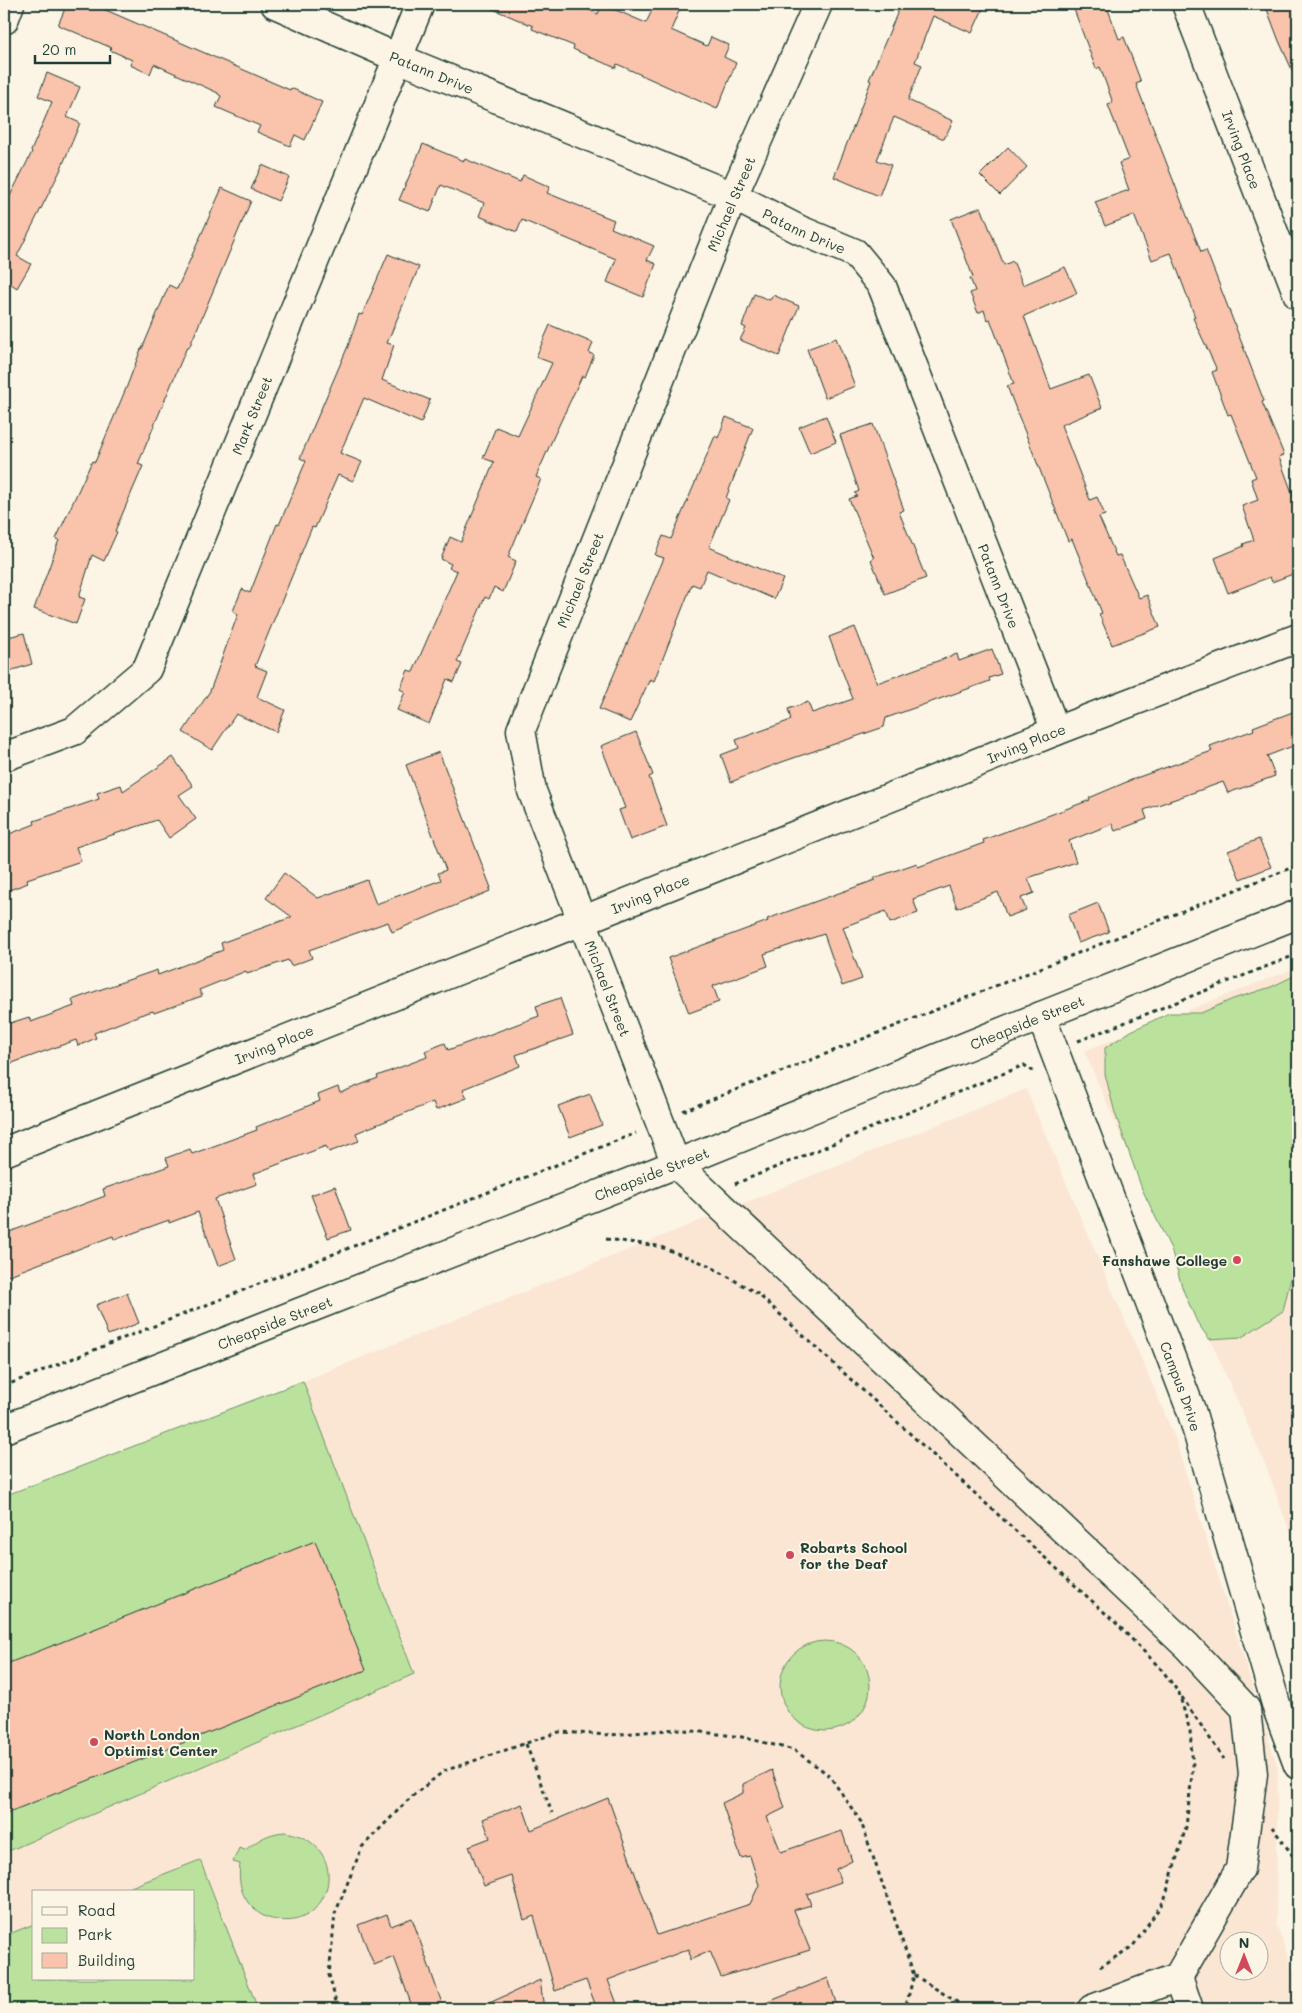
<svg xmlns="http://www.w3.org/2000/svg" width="1302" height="2013" viewBox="0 0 1302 2013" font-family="Mali,sans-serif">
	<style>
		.built { fill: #fbe6d4; fill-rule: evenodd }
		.green { fill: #bae29d; stroke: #6c9068 }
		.building { fill: #f9c3ac; stroke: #1f3d34 }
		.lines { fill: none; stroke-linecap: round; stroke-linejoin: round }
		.minor-casing { stroke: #1f3d34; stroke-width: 31 }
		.path { stroke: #1f3d34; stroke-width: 3; stroke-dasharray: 4 4; stroke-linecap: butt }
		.minor { stroke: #fcf5e5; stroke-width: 28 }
		.poi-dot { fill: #d1495b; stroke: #fcf5e5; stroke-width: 2 }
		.labels { text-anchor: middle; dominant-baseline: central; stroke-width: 4; stroke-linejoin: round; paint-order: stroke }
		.street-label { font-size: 14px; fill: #1f3d34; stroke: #fcf5e5 }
		.poi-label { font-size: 14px; font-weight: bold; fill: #1f3d34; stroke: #fcf5e5; text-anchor: start }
	</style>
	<rect width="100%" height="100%" fill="#fcf5e5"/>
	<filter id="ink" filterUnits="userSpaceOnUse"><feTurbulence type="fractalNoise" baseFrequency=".02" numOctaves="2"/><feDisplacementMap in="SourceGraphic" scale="10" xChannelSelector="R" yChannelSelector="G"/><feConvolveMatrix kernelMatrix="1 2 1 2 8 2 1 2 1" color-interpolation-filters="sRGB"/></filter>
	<g filter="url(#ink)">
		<!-- built -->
		<path class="built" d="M1298,967V1555L1267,1469L1084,1051Z
			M1026,1089L1174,1435L1278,1768L1276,1924L1298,1983V2009H4V1853L414,1674L303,1381ZM34,1892H194V1979H34ZM1230,1940H1260V1970H1230Z"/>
		<!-- green -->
		<path class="green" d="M1298,974V1254L1296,1257L1283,1311L1242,1337L1209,1339L1197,1322L1183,1290L1171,1249L1142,1189L1115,1113L1105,1074V1048L1131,1031L1169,1013H1201L1233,999L1271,987Z
			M303,1381L414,1674L4,1853V1496Z
			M780 1686a45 45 0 1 1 90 0a45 45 0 1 1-90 0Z
			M285,1832C353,1843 333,1929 278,1920C269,1919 261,1916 254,1909C241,1897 238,1882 240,1864L233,1862L239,1848L245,1850C258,1840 268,1833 285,1832Z
			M200,1860L258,2009H4V1936L34,1924V1979H194V1892H118Z"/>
		<!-- building -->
		<path class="building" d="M67,4H92L290,90L291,88L322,102L305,140L295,135L290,146L257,132L260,126L216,107L221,96L218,94V93L154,64L150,74L130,65L132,60L110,50L112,48L58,25Z
			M481,4H575L598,14L602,4L646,23L655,4H682L671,30L707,46L711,37L729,45L724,57L736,63L717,109L617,64L616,68L590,57L573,49L574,46L532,29L533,26Z
			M901,4H985L972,33L933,16L915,62L922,65L908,100L953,121L944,139L894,117L877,160L891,165L879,196L834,177L871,81L869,80Z
			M1072,4H1106L1119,39L1124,37L1141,82L1136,84L1201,252L1206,250L1264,401L1262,402L1284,455L1279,457L1298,509V572L1272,582L1270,577L1228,593L1215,558L1244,546L1243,544L1254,540L1242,506L1258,500L1251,479L1256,477L1231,414L1228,415L1212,372L1217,370L1193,318L1195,317L1171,253L1152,260L1134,215L1105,226L1095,202L1129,190L1119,163L1129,159L1108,105L1113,103L1100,67L1096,69Z
			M1265,4H1298V83L1279,41Z
			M47,73L80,87L67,117L80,123L60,171L17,256L31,264L17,288L5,280L4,283V208L32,152L31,151L52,102L38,96Z
			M423,144L464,161L465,159L520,182L523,175L550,187L547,193L614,220L611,228L654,246L647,260L656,264L643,297L607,282L616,259L522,220L517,232L479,216L484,203L441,185L430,212L399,200Z
			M1008,147L1027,167L1000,195L980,175Z
			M262,165L289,177L278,201L251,189Z
			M222,188L251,201L189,348L187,347L138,464L143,466L115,531L117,532L104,561L92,555L79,597L85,599L76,624L34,609L59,540L56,539L92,461L95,462L127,386L141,349H142L169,285L177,289Z
			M981,207L1004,265L1013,261L1023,285L1065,267L1077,293L1024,316L1051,389L1089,375L1102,408L1061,425L1090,500L1097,497L1105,515L1099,517L1116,556L1120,555L1139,598L1147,595L1160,627L1112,645L1099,614L1102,613L1072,539L1068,541L1017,412L1007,386L1014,384L990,319L987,320L984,310L978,313L970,293L975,291L970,278L973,277L951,219Z
			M388,254L419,267L387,343L394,345L382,380L430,400L421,423L364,398L340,453L362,462L353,481L338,475L315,528L312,527L255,666L267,671L257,697L285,710L276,732L236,714L212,750L183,732L210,691L238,614L233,611L242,589L250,593L277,524L279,525L306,461L300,458L348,346L359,314L362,315Z
			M754,294L770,300L773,295L799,306L779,356L740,340L746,328L742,326Z
			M550,325L593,343L589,353L594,355L585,377L582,376L553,438L536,477L541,479L508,557L516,561L503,592L494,587L489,599L485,597L457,662L462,664L454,682L447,679L429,724L397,710L405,692L400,689L408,670L413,672L457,571L449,568L451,564L441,559L450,537L461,542L494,462L483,458L496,427L518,436L552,363L536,357Z
			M836,338L855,386L825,398L807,349Z
			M826,416L836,442L810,453L799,427Z
			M726,417L753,428L726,498L729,500L709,547L783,579L774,599L707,570L700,587L692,584L654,681L650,679L630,722L599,709L664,558L655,555L663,536L671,539L715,436L718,438Z
			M873,424L904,510L899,512L926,578L885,594L871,560L874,558L849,499L857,496L855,493L859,491L840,435Z
			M855,627L877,683L957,654L959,661L992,649L1001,674L989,678L990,681L886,718L884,727L782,762L731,782L721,755L739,748L736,740L791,720L788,709L808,702L812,713L853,699L829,637Z
			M24,633L32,664L4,673V638Z
			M1298,710V744L1267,756L1275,776L1228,793L1223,782L1144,810L1147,819L1115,831L1112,824L1069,841L1076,862L1028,878L1034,893L1021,898L1026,910L1007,917L998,892L957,908L949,886L913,899L918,913L890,923L886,911L843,927L862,979L842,986L824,934L764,954L768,966L713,986L719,1002L689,1013L668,958L768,921L767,919L875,880L874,878L917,863L918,867L984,843L983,840L1090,800L1089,798L1136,778L1212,751L1210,746L1254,730L1253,727Z
			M636,732L653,775L649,777L667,826L630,840L619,810L625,808L601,746Z
			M439,752L491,888L489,889L490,891L392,932L388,922L348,936L309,950L312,958L291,966L288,960L247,974L246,971L199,990L202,996L154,1013L153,1011L140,1015L94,1033L96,1038L78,1046L76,1040L4,1066V1025L29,1017L31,1022L74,1006L72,1000L99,990L157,970L158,975L223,950L221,943L292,917L266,898L284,873L318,898L367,880L376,904L441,880L438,873L446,870L406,765Z
			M173,757L193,786L179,795L196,819L169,838L157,820L76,847L81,861L27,879L28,883L4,892V836L35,824L34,821L99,799L97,793L121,785L123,791Z
			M1259,839L1271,867L1240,879L1228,851Z
			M1098,903L1109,932L1078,943L1068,915Z
			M560,998L573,1035L516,1055L520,1066L463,1089L467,1098L436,1110L433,1102L356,1133L359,1141L329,1152L326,1146L253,1174L257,1184L215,1199L236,1259L218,1266L198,1212L169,1223V1220L114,1240L113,1236L4,1277V1234L105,1196L103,1189L169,1166L166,1158L190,1149L192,1154L257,1130L256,1127L320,1101L318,1095L338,1087L340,1093L378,1078L377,1076L427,1057L425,1051L445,1043L448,1050L539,1016L536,1006Z
			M590,1094L602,1125L570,1137L558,1106Z
			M335,1186L351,1230L328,1238L311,1195Z
			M127,1293L139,1323L108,1335L96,1305Z
			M315,1541L366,1670L4,1814V1665Z
			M772,1770L785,1808L767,1817L781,1852L842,1831L852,1861L836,1869L841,1882L807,1894L811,1905L794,1910L810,1950L721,1977L710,1951L690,1960L689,1949L608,1980L619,2009H597L586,1980L555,1991L534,1916L524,1920L512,1876L484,1886L469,1846L490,1838L483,1819L522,1804L531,1830L608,1798L657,1935L750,1904L759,1885L750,1856L741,1858L722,1803L743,1793V1784Z
			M387,1914L391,1926L412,1918L444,2009H413L394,1957L374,1965L358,1925Z
			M828,1978L838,2009H753V2008Z
			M540,1980L544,2009H476Z"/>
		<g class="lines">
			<defs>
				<g id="minor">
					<path id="s1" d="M275,4L398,58L733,196L800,230L855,253L882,286L1056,731"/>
					<path id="s2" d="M818,4L733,196L521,730L532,791L676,1164L1187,1646L1246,1709L1253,1774L1240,1869L1178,1977L1092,2009"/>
					<path id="s3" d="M1186,4L1298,295"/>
					<path d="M4,20L10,4"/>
					<path id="s4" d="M4,757L74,731L147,669L420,4"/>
					<path id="s5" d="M1041,1016L1191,1410L1278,1711L1298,1765"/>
					<path id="s6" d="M4,1152L1056,731L1298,638"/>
					<path id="s7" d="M4,1429L676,1164L1041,1016L1298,914"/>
					<path d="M1178,1977L1189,2009"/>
				</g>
			</defs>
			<!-- minor casing -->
			<use href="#minor" class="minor-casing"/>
			<!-- path -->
			<path class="path" d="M1078,1041L1298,954
				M683,1111L1298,865
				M735,1184L1024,1065L1033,1071
				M606,1239L658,1246L708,1265L758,1294L1116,1623L1162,1670L1179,1693
				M4,1386L636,1133
				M526,1744L552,1813
				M1293,1790L1298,1804
				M1272,1827L1298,1863
				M1100,1967L1133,1946L1164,1901L1186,1827L1193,1766L1190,1731L1179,1693L1224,1759
				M914,1975L968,2009
				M338,2009L329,1975L335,1914L362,1847L411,1797L444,1771L559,1732L611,1735L677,1729L742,1737L794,1750L829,1775L861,1822L914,1975L905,2009"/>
			<!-- minor -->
			<use href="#minor" class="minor"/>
		</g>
	</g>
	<!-- markers -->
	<g class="poi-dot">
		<circle cx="1237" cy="1260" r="5"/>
		<circle cx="790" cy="1555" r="5"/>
		<circle cx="94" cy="1742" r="5"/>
	</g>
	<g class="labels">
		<!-- street labels -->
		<g class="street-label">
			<text stroke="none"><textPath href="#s1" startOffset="171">Patann Drive</textPath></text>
			<text stroke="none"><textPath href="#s3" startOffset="156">Irving Place</textPath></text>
			<text transform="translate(731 204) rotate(-67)">Michael Street</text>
			<text stroke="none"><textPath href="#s1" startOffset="576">Patann Drive</textPath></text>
			<text stroke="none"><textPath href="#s4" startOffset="445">Mark Street</textPath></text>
			<text transform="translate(580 580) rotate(-68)">Michael Street</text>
			<text stroke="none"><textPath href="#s1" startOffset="996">Patann Drive</textPath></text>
			<text stroke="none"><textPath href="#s6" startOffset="1101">Irving Place</textPath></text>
			<text stroke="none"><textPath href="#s6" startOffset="696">Irving Place</textPath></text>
			<text stroke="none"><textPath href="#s2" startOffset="1058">Michael Street</textPath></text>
			<text stroke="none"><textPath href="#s7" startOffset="1101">Cheapside Street</textPath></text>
			<text stroke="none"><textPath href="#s6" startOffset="291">Irving Place</textPath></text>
			<text stroke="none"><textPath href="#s7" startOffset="696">Cheapside Street</textPath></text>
			<text stroke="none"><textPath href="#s7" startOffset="291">Cheapside Street</textPath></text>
			<text stroke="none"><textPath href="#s5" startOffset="396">Campus Drive</textPath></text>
		</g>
		<!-- poi labels -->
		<g class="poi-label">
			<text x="1227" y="1260" text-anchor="end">Fanshawe College</text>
			<text x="800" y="1547">Robarts School<tspan x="800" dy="16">for the Deaf</tspan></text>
			<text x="104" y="1734">North London<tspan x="104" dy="16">Optimist Center</tspan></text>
		</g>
	</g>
	<!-- margin -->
	<rect width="1302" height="2013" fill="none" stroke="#fcf5e5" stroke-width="20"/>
	<rect x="10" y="10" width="1282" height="1993" fill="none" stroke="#1f3d34" stroke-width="2" filter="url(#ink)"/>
	<!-- legend -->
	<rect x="32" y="1890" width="162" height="90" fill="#fcf5e5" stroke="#a4ab9e"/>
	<rect x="42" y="1907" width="25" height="8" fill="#fcf5e5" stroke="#a4ab9e"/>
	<text x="78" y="1916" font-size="15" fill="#1f3d34">Road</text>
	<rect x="42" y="1928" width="25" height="15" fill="#bae29d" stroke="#a4ab9e"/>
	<text x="78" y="1940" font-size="15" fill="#1f3d34">Park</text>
	<rect x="42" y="1953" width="25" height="15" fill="#f9c3ac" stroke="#a4ab9e"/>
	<text x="78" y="1966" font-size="15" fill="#1f3d34">Building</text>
	<!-- north arrow -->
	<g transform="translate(1244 1956)"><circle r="24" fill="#fcf5e5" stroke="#a4ab9e"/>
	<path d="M0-4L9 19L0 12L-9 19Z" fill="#d1495b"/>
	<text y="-8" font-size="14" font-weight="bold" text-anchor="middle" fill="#1f3d34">N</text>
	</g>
	<!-- scale -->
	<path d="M35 55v8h75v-8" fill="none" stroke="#1f3d34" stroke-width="2.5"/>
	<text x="42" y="55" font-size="15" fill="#1f3d34" stroke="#fcf5e5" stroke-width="4" paint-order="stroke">20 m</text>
</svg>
